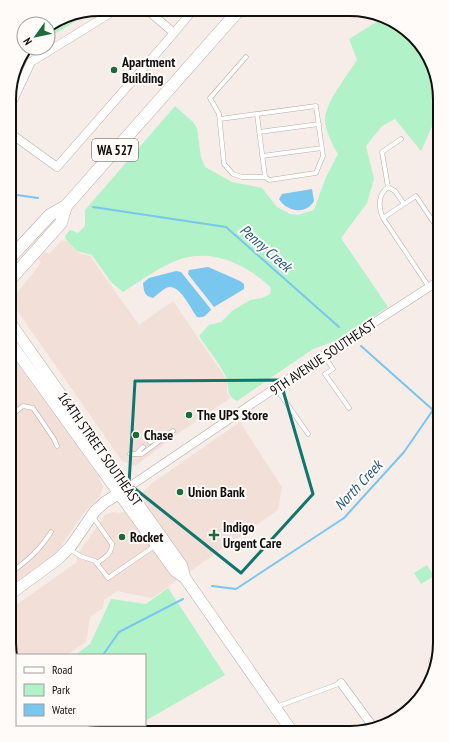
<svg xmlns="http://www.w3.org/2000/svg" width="449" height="742" viewBox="0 0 449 742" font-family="'PT Sans Narrow',sans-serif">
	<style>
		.built { fill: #f2e0d8 }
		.green { fill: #b1f2c9 }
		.water { fill: #79c6ef }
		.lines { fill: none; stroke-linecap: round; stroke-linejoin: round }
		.stream { stroke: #79c6ef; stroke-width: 2 }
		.lane-casing { stroke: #b7aeaa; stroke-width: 5 }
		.street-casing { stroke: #b7aeaa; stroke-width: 9 }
		.secondary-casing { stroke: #b7aeaa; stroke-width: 12 }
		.primary-casing { stroke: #b7aeaa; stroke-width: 13 }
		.lane { stroke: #fff; stroke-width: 4 }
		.street { stroke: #fff; stroke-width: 8 }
		.secondary { stroke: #fff; stroke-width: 11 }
		.primary { stroke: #fff; stroke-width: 12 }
		.marked { fill: none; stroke: #0f766e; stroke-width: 3; stroke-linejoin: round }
		.poi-dot { fill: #1b6c3c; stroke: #fffbf9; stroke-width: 1.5 }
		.labels { text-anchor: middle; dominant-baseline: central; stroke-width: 4; stroke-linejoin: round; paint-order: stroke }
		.shield { fill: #fffbf9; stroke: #595654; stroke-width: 1 }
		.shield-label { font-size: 13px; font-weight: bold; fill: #120f0d }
		.poi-label { font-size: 14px; font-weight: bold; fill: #120f0d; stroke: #fffbf9; text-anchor: start }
		.street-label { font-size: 14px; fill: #120f0d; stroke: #fffbf9 }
		.water-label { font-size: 15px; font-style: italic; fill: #215c78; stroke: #fffbf9 }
		.rim { fill: none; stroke: #120f0d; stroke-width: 2 }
	</style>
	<rect width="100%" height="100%" fill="#f6ece8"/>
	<!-- built -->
	<path class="built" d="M62,240L68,242L78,253L90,256L139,325L173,301L227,380V392L230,398L199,420L198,418L193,424L183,430L135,466L122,461L16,309L17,293L41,263L38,259L45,252L49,254Z
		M9,352L98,475L103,487L100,496L83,514L56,554L9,589Z
		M240,422L282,487L278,510L152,598L117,591L104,600L103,608L90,617L86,642L67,655H17V679L9,643V610L77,562V555L105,515L112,512L122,513L152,483Z"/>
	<!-- green -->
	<path class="green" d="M94,10L48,38V26L65,16Z
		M383,18L409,31L433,65L440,99V118L434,122L421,151L395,119L382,126L366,146L374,179L367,203L341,238L388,307L340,339L313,349L237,401C224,395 231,385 225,375C218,361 207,348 199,336L209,325L221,322L232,311L250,300L262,298L270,294L271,288C246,263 208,246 173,262C156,269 139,282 123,292L111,282L92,255L77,251L67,241L65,236L70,230L78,233L85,226V210L175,106L193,122L197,128L201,157L205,167L232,182L262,188L277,207L290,214L298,215L314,210L326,177L338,154C332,144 326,132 325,120C324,104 349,73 357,60L349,39Z
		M427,565L434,576L421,584L414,573Z
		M168,588L225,675L145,721V655H75L90,644L111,599L146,604Z
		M70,725H138L125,732H87Z"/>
	<!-- water -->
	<path class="water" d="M312,189L314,201C306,215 287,212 279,199L282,194Z
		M208,267L240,281L244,284V289L214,307L188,274L189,270Z
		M176,271L181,272L210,308L211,310C205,315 206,318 197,317C190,308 179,282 166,288C162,290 157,295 153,298C144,296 144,291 143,283L149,278Z"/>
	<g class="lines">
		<!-- stream -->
		<path class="stream" d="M10,194L38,198
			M93,207L226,227L339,327
			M361,346L433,410
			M212,586L236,589L344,518L404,452L433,410L440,407
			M103,655L119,632L183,599"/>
		<defs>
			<path id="lane" d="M257,114L265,177
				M220,119L316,106L323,156L316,173L269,180L265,177H242L233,174L224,164L219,114L210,98L246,57
				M259,132L319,124
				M401,139L382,152L388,187C378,194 378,208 383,218L429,287
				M262,156L322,148
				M388,187L395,191L404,204
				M383,218L416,196L440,232
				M324,355L333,369L325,374L349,408
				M276,388L308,434
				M9,417L23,406L33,408L54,439L57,446
				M150,442L160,437L165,438
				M130,454H142L173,431
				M136,454L143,447
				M93,517L112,544C112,554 104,558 97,563
				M69,549L80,556L95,561L108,578L156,545
				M9,574C27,561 40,550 51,532
				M276,707L341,683"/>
			<path id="street" d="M146,9L174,33
				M10,107L31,62L109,14L112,9
				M10,133L57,167L174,33L193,10
				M123,491L324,355L440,280
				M433,661L437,657
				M341,683L374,728"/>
			<path id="secondary" d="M9,321L182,566L185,578L293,733
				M9,341L175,571L185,578
				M9,595L58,559L71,546L95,511L105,502L120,493"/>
			<path id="primary" d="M10,258L50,215L66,206L239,10
				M9,281L61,223L66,206"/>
		</defs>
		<!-- lane casing -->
		<use href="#lane" class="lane-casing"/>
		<!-- street casing -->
		<use href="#street" class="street-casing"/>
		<!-- secondary casing -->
		<use href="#secondary" class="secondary-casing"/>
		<!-- primary casing -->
		<use href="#primary" class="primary-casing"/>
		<!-- lane -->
		<use href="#lane" class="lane"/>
		<!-- street -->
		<use href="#street" class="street"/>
		<!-- secondary -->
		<use href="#secondary" class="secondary"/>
		<!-- primary -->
		<use href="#primary" class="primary"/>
	</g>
	<!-- marked area -->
	<path class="marked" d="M280,380L313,494L241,573L129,484L135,381Z"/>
	<!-- markers -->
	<g class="poi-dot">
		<circle cx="114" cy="70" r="4"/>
		<circle cx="189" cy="415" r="4"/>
		<circle cx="136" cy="435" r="4"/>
		<circle cx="180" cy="492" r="4"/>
		<path d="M212 529h4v4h4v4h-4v4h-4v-4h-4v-4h4z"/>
		<circle cx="122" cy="537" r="4"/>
	</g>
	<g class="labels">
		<!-- shield labels -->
		<rect class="shield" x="92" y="139" width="46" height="22" rx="3"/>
		<g class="shield-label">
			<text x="115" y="150">WA 527</text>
		</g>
		<!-- poi labels -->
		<g class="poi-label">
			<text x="122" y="62">Apartment<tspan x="122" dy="16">Building</tspan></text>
			<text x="197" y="415">The UPS Store</text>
			<text x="144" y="435">Chase</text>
			<text x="188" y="492">Union Bank</text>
			<text x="223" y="527">Indigo<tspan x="223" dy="16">Urgent Care</tspan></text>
			<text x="130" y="537">Rocket</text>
		</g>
		<!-- street labels -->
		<g class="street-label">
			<text transform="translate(323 357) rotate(-34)">9TH AVENUE SOUTHEAST</text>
			<text transform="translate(100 449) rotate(55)">164TH STREET SOUTHEAST</text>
		</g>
		<!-- water labels -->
		<g class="water-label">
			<text transform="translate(266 248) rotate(41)">Penny Creek</text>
			<text transform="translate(358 485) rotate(-47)">North Creek</text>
		</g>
	</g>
	<!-- crop -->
	<path d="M0 0H449V742H0ZM99 16H350A83 83 0 0 1 433 99V643A83 83 0 0 1 350 726H99A83 83 0 0 1 16 643V99A83 83 0 0 1 99 16Z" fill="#fffbf9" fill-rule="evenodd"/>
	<path class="rim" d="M99 16H350A83 83 0 0 1 433 99V643A83 83 0 0 1 350 726H99A83 83 0 0 1 16 643V99A83 83 0 0 1 99 16Z"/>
	<!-- legend -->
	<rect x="16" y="654" width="130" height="72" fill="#fffbf9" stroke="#a09d9b"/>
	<rect x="24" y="667" width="20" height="6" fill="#ffffff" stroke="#a09d9b"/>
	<text x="52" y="674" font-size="12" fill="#120f0d">Road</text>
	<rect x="24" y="684" width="20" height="12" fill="#b1f2c9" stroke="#a09d9b"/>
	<text x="52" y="694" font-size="12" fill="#120f0d">Park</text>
	<rect x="24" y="704" width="20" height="12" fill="#79c6ef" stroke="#a09d9b"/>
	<text x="52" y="714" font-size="12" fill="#120f0d">Water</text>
	<!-- north arrow -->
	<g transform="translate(36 36) rotate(237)"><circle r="19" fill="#fffbf9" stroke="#a09d9b"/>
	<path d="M0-3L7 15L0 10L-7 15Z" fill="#1b6c3c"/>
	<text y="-6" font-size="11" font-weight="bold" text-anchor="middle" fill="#120f0d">N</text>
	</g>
</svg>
